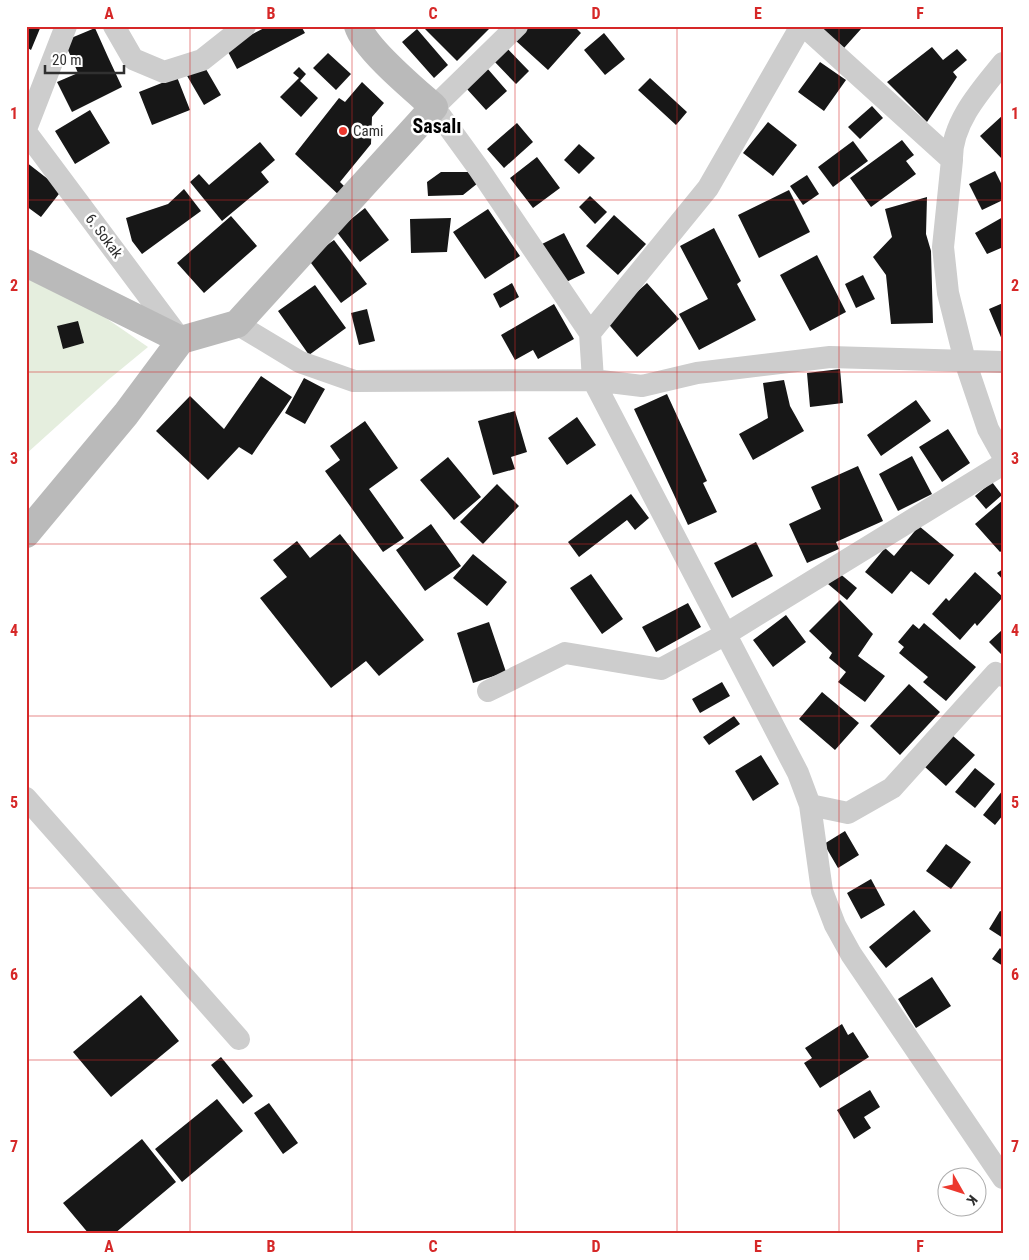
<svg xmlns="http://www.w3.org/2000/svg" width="1029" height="1260" viewBox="0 0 1029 1260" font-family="'Roboto Condensed',sans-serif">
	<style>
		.green { fill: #e5eede }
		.building { fill: #171717 }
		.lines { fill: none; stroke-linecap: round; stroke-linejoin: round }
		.street { stroke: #cdcdcd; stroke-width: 22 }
		.secondary { stroke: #bababa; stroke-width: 28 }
		.grid { fill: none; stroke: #d62828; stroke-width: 1; stroke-opacity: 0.55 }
		.poi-dot { fill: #ec382e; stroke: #fff; stroke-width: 2 }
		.labels { text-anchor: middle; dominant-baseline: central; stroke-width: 5; stroke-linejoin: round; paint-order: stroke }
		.poi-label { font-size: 15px; fill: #303030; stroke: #fff; text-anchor: start }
		.street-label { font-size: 15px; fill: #303030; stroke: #fff }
		.district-label { font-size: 20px; font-weight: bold; fill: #000; stroke: #fff }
		.neatline { fill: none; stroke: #d62828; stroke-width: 2 }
		.grid-label { font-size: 16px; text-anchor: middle; font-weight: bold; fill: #d62828 }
	</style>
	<rect width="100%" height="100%" fill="#fff"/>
	<!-- green -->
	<path class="green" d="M26,276L100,314L148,347L108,380L26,454Z"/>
	<!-- building -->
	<path class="building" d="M26,26H41L31,50L26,47Z
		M268,26H301L305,33L237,69L226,48Z
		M428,26H492L457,61L425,29Z
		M528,26H574L581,33L548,70L515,40Z
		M818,26H858L861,29L844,48Z
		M95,28L108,57L122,87L72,112L57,82L78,73L64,41Z
		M417,29L448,65L434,78L402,42Z
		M604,33L625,59L605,75L584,50Z
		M505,46L529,71L516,84L492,59Z
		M932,47L943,60L957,49L967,60L953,72L957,77L927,122L887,82Z
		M328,53L351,74L336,90L313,68Z
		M820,62L846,80L824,111L798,92Z
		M203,64L221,95L204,105L186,74Z
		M299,67L306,74L300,81L318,98L301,117L280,97L299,78L293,73Z
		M487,68L507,91L486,110L466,88Z
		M177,77L190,110L152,125L139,92Z
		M650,78L687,112L676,125L638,90Z
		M362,82L384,103L372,117L371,144L340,182L348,190L341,197L295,154L339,98L345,102Z
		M872,106L883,118L860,139L848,127Z
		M90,110L110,143L75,164L55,131Z
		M1003,115V160L980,136Z
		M768,122L797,145L773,176L743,153Z
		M517,123L533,142L504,168L487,149Z
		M902,140L914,155L906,161L916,174L871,207L850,178Z
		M853,141L868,161L833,187L818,167Z
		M260,142L275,160L261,172L269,182L222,221L190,182L199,174L209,185Z
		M579,144L595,158L579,174L564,160Z
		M537,157L560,188L533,208L510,178Z
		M26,162L62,190L41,217L26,206Z
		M995,171L1003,187V200L982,210L969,184Z
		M441,172H468L478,183L463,195L428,196L427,182Z
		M807,175L819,194L803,205L790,186Z
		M184,189L201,211L142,254L132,241L126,218L168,204Z
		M789,190L810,232L759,258L738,215Z
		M590,196L607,212L595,224L579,207Z
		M927,197L926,234L931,251L933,323L891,324L886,275L873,257L892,237L885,209Z
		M365,208L389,240L360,262L336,231Z
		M488,209L520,256L485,279L453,232Z
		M614,215L646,244L618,275L586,246Z
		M231,216L257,246L204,293L177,263Z
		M1003,217V251L1001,248L987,254L975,233Z
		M451,218L447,252L411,253L410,219Z
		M714,228L741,281L737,284L756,320L699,350L679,314L708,299L680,246Z
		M564,233L585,273L560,285L540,245Z
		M334,240L367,284L341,303L308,259Z
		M817,255L846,312L810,331L780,275Z
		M863,275L875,299L856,308L845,284Z
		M512,283L519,297L500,308L493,294Z
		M647,283L679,319L637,357L605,320Z
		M315,285L346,328L309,355L278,311Z
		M1003,303V342L989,309Z
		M554,304L574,339L538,359L533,350L515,360L501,335Z
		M367,309L375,341L359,345L351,313Z
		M78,321L84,343L63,349L57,326Z
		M840,369L843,403L810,407L807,373Z
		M261,376L292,397L252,455L239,447L208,480L156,431L190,396L224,429Z
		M304,378L325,389L305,424L285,413Z
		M784,380L790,406L804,431L753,460L739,434L768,418L763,383Z
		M667,394L707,481L703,483L717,512L688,525L634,409Z
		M916,400L931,421L881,456L867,435Z
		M515,411L527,452L511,457L515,469L493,475L478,421Z
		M577,417L596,445L567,465L548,438Z
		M365,421L398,468L369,489L404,538L383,552L325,471L340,460L330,446Z
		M948,429L970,463L942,482L919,447Z
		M912,456L932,494L898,511L879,474Z
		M448,457L481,497L454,520L420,480Z
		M858,466L883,521L836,542L839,549L807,563L789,524L821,509L811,487Z
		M992,482L1002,495L986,509L975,496Z
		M497,484L519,506L483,544L460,522Z
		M631,494L649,518L635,530L627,520L579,557L568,542Z
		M1003,500V550L1000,552L975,524Z
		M431,524L461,566L425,591L396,550Z
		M919,526L954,555L929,585L911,571L892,594L865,572L885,548L894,556Z
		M340,534L424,640L379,676L366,661L331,688L260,598L287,577L273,560L297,541L310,558Z
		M756,542L773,576L732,598L714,563Z
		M473,554L507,582L487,606L453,578Z
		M1003,569V580L997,573Z
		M838,572L857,588L847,600L828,584Z
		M975,572L1003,597L977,626L975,623L960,640L932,614L946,598L949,601Z
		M591,574L623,619L602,634L570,588Z
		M840,600L873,634L858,656L885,676L865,702L838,682L846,672L829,658L832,653L809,631Z
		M688,603L701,627L656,652L642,627Z
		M786,615L806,642L773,667L753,640Z
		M489,622L506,672L473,683L457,633Z
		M924,623L976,667L946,701L923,682L928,677L899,653L904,647L898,642L913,624L919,629Z
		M1003,629V656L989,642Z
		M722,682L730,696L700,713L692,699Z
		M909,684L940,712L900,755L870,726Z
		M822,692L859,723L835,750L799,719Z
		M734,716L740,724L709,745L703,737Z
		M953,736L975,755L946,786L925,767Z
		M761,755L779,784L753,801L735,771Z
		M975,768L995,784L975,808L955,792Z
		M1003,790V815L995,825L983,815Z
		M845,831L859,855L838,868L824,844Z
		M946,844L971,862L951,889L926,871Z
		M871,879L885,905L861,919L847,893Z
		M914,910L931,931L886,968L869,947Z
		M1000,911L1003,912V938L989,929Z
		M1000,948L1003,951V966L992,959Z
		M932,977L951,1006L916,1028L898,999Z
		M141,995L179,1041L111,1097L73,1052Z
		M842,1024L848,1035L853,1032L869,1057L820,1088L804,1063L812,1058L805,1048Z
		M221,1057L253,1096L243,1104L211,1065Z
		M870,1090L880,1107L864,1117L871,1128L854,1139L837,1110Z
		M217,1099L243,1131L182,1182L155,1149Z
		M269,1103L298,1143L283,1154L254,1113Z
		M142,1139L176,1182L114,1234H89L63,1203Z"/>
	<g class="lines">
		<!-- street -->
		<path class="street" d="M114,26L133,59L164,72L202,60L245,26
			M517,26L434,107L479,169L590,333L593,380L642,386L697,373L830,357L1003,362
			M804,26L952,160
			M1003,63C981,90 951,123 952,160L943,247L948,293L965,361L988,429L1003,456
			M26,129L66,26
			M26,132L181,340
			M237,324L300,362L354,381L593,380L798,773L810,805L822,891L835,925L851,954L1003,1178
			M590,333L708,188L801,26
			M488,691L565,653L661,669L726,634L1003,464
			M26,798L239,1039
			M810,805L848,813L892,788L996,673L1003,676"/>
		<!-- secondary -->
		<path class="secondary" d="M26,263L181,340
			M26,534L126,414L181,340L237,324L434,107C415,90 365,49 358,26"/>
	</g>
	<!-- grid -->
	<path class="grid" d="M190,26V1234M352,26V1234M515,26V1234M677,26V1234M839,26V1234M26,200H1003M26,372H1003M26,544H1003M26,716H1003M26,888H1003M26,1060H1003"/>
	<!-- markers -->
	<circle class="poi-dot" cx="343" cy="131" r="5"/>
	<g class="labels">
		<!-- poi labels -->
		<g class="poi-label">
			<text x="353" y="131">Cami</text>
		</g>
		<!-- street labels -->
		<g class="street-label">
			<text transform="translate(104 236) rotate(53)">6. Sokak</text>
		</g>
		<!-- district labels -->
		<g class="district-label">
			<text x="437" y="126">Sasalı</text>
		</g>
	</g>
	<!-- border -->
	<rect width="1029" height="1260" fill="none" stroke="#ffffff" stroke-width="55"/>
	<!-- north arrow -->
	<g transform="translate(962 1192) rotate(129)"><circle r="24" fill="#ffffff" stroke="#acacac"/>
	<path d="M0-4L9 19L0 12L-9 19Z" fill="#ec382e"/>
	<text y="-8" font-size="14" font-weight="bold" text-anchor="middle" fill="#303030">K</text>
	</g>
	<!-- scale -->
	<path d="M45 65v8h79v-8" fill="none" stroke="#303030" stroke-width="2.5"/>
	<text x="52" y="65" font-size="15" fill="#303030" stroke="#ffffff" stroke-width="4" paint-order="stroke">20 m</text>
	<rect x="28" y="28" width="974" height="1204" class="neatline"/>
	<g class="grid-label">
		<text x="109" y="19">A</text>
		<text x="271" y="19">B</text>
		<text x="433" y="19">C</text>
		<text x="596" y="19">D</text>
		<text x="758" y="19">E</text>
		<text x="920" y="19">F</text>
		<text x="14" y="119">1</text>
		<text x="1015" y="119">1</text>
		<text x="14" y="291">2</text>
		<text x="1015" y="291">2</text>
		<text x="14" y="464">3</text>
		<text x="1015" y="464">3</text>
		<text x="14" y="636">4</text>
		<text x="1015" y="636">4</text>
		<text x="14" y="808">5</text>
		<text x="1015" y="808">5</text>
		<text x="14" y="980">6</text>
		<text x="1015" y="980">6</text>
		<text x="14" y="1152">7</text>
		<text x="1015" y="1152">7</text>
		<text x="109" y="1252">A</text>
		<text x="271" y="1252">B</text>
		<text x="433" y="1252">C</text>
		<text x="596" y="1252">D</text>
		<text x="758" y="1252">E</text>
		<text x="920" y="1252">F</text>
	</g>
</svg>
